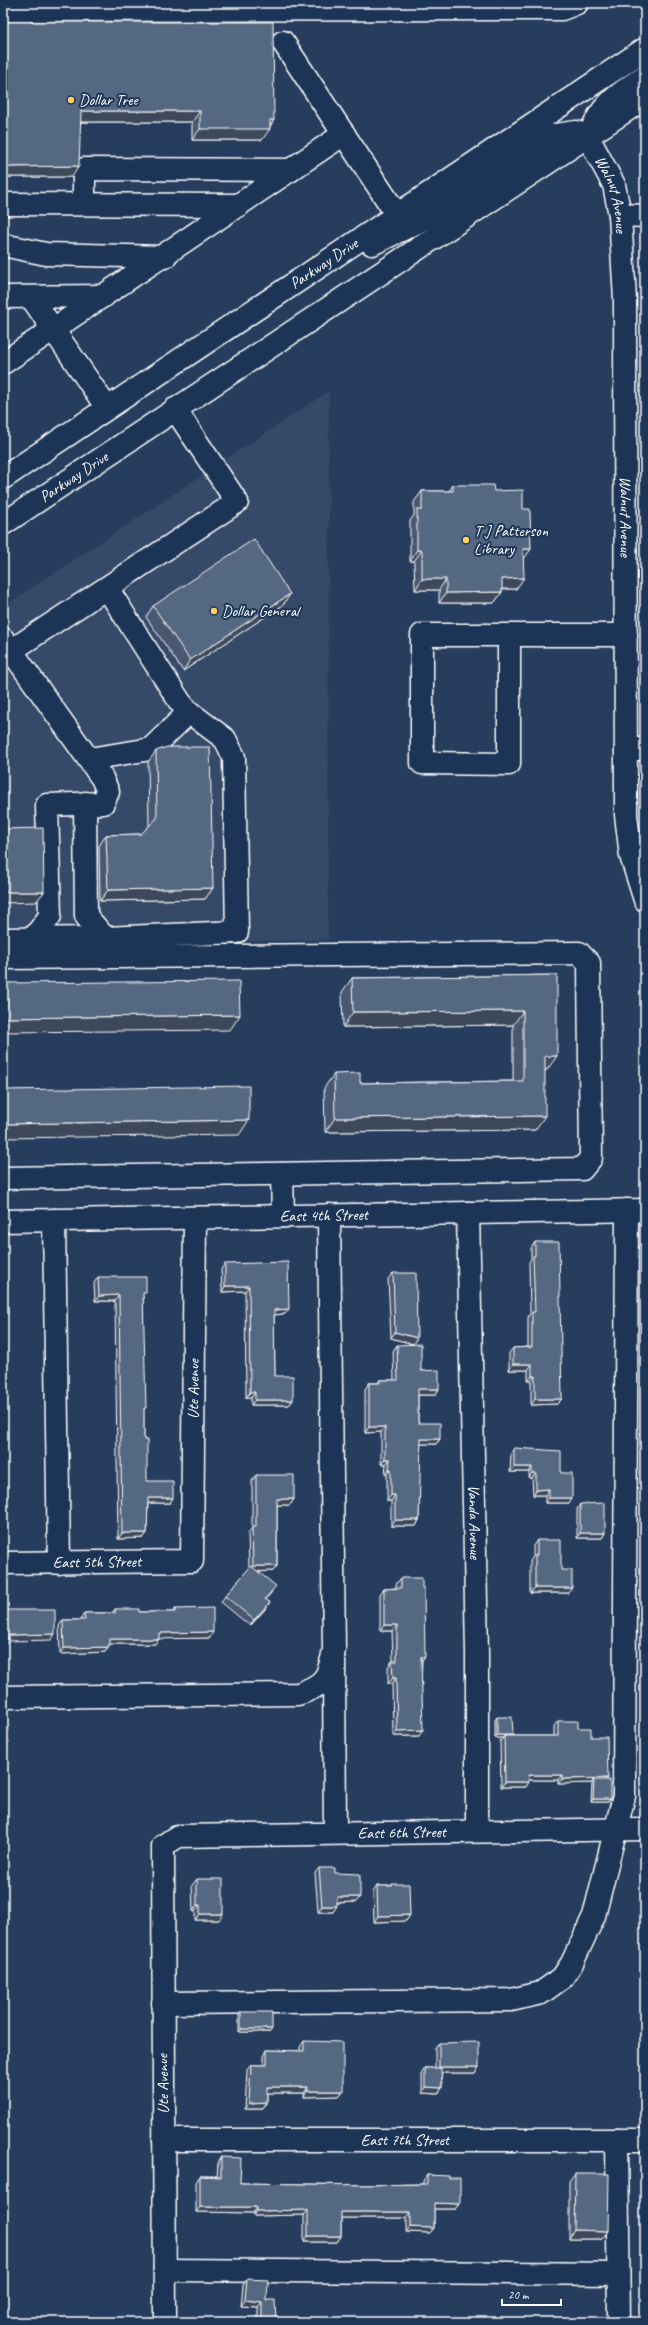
<svg xmlns="http://www.w3.org/2000/svg" width="648" height="2325" viewBox="0 0 648 2325" font-family="Caveat,sans-serif">
	<style>
		.built { fill: #344a68 }
		.lines { fill: none; stroke-linecap: round; stroke-linejoin: round }
		.minor-casing { stroke: #fff; stroke-width: 25 }
		.highway-casing { stroke: #fff; stroke-width: 25 }
		.minor { stroke: #1d3557; stroke-width: 22 }
		.highway { stroke: #1d3557; stroke-width: 22 }
		.wall { fill: #49596f; stroke: #fff }
		.shaded-wall { fill: #3c485a; stroke: #fff }
		.building { fill: #556781; stroke: #fff }
		.poi-dot { fill: #ffd166; stroke: #1d3557; stroke-width: 1.5 }
		.labels { text-anchor: middle; dominant-baseline: central; stroke-width: 4; stroke-linejoin: round; paint-order: stroke }
		.poi-label { font-size: 16px; fill: #fff; stroke: #1d3557; text-anchor: start }
		.street-label { font-size: 16px; fill: #fff; stroke: #1d3557 }
	</style>
	<rect width="100%" height="100%" fill="#263d5e"/>
	<filter id="ink" filterUnits="userSpaceOnUse"><feTurbulence type="fractalNoise" baseFrequency=".025" numOctaves="2"/><feDisplacementMap in="SourceGraphic" scale="8" xChannelSelector="R" yChannelSelector="G"/><feConvolveMatrix kernelMatrix="1 2 1 2 8 2 1 2 1" color-interpolation-filters="sRGB"/></filter>
	<g filter="url(#ink)">
		<!-- built -->
		<path class="built" d="M645,183V821L641,192Z
			M329,391L328,940L3,946V607Z"/>
		<g class="lines">
			<defs>
				<g id="minor">
					<path d="M3,10L552,9H562L577,3"/>
					<path d="M283,42L397,215"/>
					<path id="s1" d="M588,137L614,185L620,215L625,300L626,815L631,856L645,900"/>
					<path d="M3,204L239,205"/>
					<path d="M84,204V169L291,170"/>
					<path d="M620,215L645,216"/>
					<path d="M3,245L46,254L165,257"/>
					<path d="M3,297L104,296"/>
					<path d="M31,297L107,408"/>
					<path d="M3,363L344,134"/>
					<path d="M509,636V764L422,763V635H626"/>
					<path d="M3,639L102,778L108,792L103,803L47,805L50,916L33,939"/>
					<path d="M3,656L237,502L175,409"/>
					<path d="M626,749H645"/>
					<path d="M89,759L151,749L189,712"/>
					<path d="M85,803L86,916L105,938"/>
					<path d="M3,939L105,938L237,932L234,757L225,739L189,712L180,702L107,588"/>
					<path d="M3,958L579,953L589,963L591,1158L582,1169L3,1178"/>
					<path d="M282,1174L283,1216"/>
					<path id="s2" d="M468,1213L477,1652V1831"/>
					<path d="M54,1220L59,1563"/>
					<path id="s3" d="M3,1221L645,1210"/>
					<path id="s4" d="M3,1563L192,1561L195,1218"/>
					<path d="M334,1661L335,1833"/>
					<path d="M3,1697L298,1694C326,1684 328,1678 334,1650L329,1215"/>
					<path d="M163,2003L511,2000L541,1993L562,1978L572,1963L594,1916L624,1796L627,1210"/>
					<path id="s5" d="M164,2140H645"/>
					<path d="M617,2140L619,2322"/>
					<path d="M165,2270L618,2274"/>
					<path id="s6" d="M165,2322L163,1846L178,1836L645,1829"/>
				</g>
				<g id="highway">
					<path d="M590,134C601,104 619,94 645,76"/>
					<path d="M372,244L434,214L549,136L576,132L588,137"/>
					<path id="s7" d="M3,478L645,49"/>
					<path id="s8" d="M3,524L645,98"/>
				</g>
			</defs>
			<!-- minor casing -->
			<use href="#minor" class="minor-casing"/>
			<!-- highway casing -->
			<use href="#highway" class="highway-casing"/>
			<!-- minor -->
			<use href="#minor" class="minor"/>
			<!-- highway -->
			<use href="#highway" class="highway"/>
		</g>
		<!-- wall -->
		<path class="wall" d="M3,22L274,120L262,140H192V122H81L72,177H3Z
			M453,485L494,491L523,509L531,549L523,559L516,589H502V592L494,603H439V590H415L414,561H410V521L414,515V502L422,491H449Z
			M290,594L283,605L183,671L146,617L153,606Z
			M156,751L213,888L205,899L100,901L99,846L106,835L141,834L149,826L148,762Z
			M557,975L547,1070H545L535,1130L325,1132L324,1088L334,1074L360,1083L513,1081V1025L343,1027L342,992L352,978Z
			M535,1242L562,1399L557,1404L531,1405V1381H528V1370H509V1353L513,1348L528,1347V1317L530,1314L529,1262L531,1259V1248Z
			M225,1264L285,1314L274,1315L275,1376L293,1400L289,1405H251V1398H246L245,1291L222,1292L221,1269Z
			M393,1273L413,1344L391,1338L388,1279Z
			M98,1277L143,1296L144,1440L147,1481L170,1503H148L147,1533L143,1538L118,1539L115,1301H95L94,1283Z
			M397,1345L439,1389L435,1395H418V1423L440,1439L436,1444H420L419,1520L416,1526H391V1501H387V1474H385L386,1464H381V1432L365,1433V1389L369,1383H377L380,1380H394L393,1351Z
			M514,1448L561,1473L569,1503H545V1495H533L532,1478H529V1472H510L511,1453Z
			M256,1475L294,1499L290,1505H277V1566L273,1571L258,1572L272,1592L266,1599V1608L250,1626L221,1602L225,1596L249,1569L248,1533L252,1528V1481Z
			M580,1504L605,1533L602,1538H577V1509Z
			M537,1540L561,1570L568,1593H530V1561L533,1557V1546Z
			M401,1578L422,1662L419,1736H393L392,1684H388V1667L392,1661H393L392,1631H380V1594L384,1589L396,1588V1584Z
			M115,1609L139,1612H173L175,1609L210,1638H159L155,1644H109V1647L105,1652L60,1654L59,1626L63,1620H81V1619L84,1613H112Z
			M497,1717L512,1736H554V1726L558,1721L578,1728L591,1737L608,1778L606,1780L610,1799L608,1802H591L592,1783L558,1784V1780H529L526,1787H501L500,1741L503,1738H495V1720Z
			M319,1868L335,1873L356,1902L337,1903L333,1912H318L315,1873Z
			M197,1879L219,1920H195V1911H193L192,1885Z
			M392,1884L410,1915L406,1921L374,1922L373,1892L377,1886H391Z
			M241,2012L270,2032H239V2015Z
			M304,2041L343,2091L339,2096L304,2097V2093H267V2103L263,2109H245L247,2070L251,2065H264V2056L267,2050L300,2051V2047Z
			M439,2043L479,2067L475,2073H441L442,2088L438,2094L422,2093V2073L425,2068H435V2048Z
			M221,2157L240,2183L369,2185L423,2184V2181L427,2175L449,2178L460,2204L456,2209H434V2228L430,2233L406,2232V2218H341V2236L337,2242H304V2215L253,2216V2213L196,2212V2182L200,2176H217L218,2163Z
			M575,2174L602,2239H569V2182Z
			M247,2279L267,2300L276,2322H258V2307L241,2306L243,2285Z"/>
		<!-- shaded-wall -->
		<path class="shaded-wall" d="M81,111H200L192,122H74Z
			M270,120H274L268,129H270L262,140H192L200,129Z
			M79,166L72,177H3V167Z
			M523,549H531L523,560Z
			M417,550H422L414,561H410Z
			M524,578L516,589H494L502,579Z
			M422,579H446L439,590H415Z
			M502,592L494,603H439L446,593Z
			M290,594L283,605L183,671L190,660Z
			M213,888L205,899L100,901L108,890Z
			M3,892H44L36,902L3,903Z
			M523,1011L513,1025L343,1027L353,1012Z
			M240,1015L230,1030L3,1032V1018Z
			M545,1056H557L547,1070H535Z
			M545,1116L535,1130L325,1132L335,1118Z
			M249,1120L239,1135L3,1138V1124Z
			M225,1286H249L245,1291L222,1292Z
			M119,1295L115,1301H95L99,1296Z
			M289,1309L285,1314L270,1315L274,1310Z
			M395,1332L417,1338L413,1344L391,1338Z
			M513,1364H532L528,1370H509Z
			M532,1376H535L531,1381H528Z
			M418,1389H439L435,1395H414Z
			M250,1392H255L251,1398H246Z
			M535,1399H562L557,1404L531,1405Z
			M255,1400H293L289,1405H251Z
			M369,1427H385L381,1432L365,1433Z
			M421,1439H440L436,1444H417Z
			M385,1459H390L386,1464H381Z
			M514,1467H532L529,1472H510Z
			M389,1469H391L387,1474H385Z
			M532,1473H536L532,1478H529Z
			M549,1489L545,1495H533L536,1490Z
			M391,1495H395L391,1501H387Z
			M148,1498H173L170,1503H144Z
			M549,1498H572L569,1503H545Z
			M277,1499H294L290,1505H273Z
			M395,1520H419L416,1526H391Z
			M122,1533H147L143,1538L118,1539Z
			M580,1533H605L602,1538H577Z
			M253,1566H277L273,1571L249,1572Z
			M535,1588H572L568,1593H530Z
			M270,1602L266,1608L250,1626L254,1620Z
			M384,1625H397L392,1631H380Z
			M213,1632L210,1638L155,1639L159,1633Z
			M55,1634L51,1640L8,1641L5,1645H3V1639L9,1635Z
			M109,1639H159L155,1644H105Z
			M109,1647L105,1652L60,1654L64,1648Z
			M421,1657H425L421,1663Z
			M393,1678H396L392,1684H388Z
			M423,1730L419,1736H393L397,1731Z
			M497,1735H513L511,1738L504,1736L503,1738H495Z
			M529,1775H562L558,1780H526Z
			M608,1778L604,1783L594,1780L592,1783L558,1784L562,1779Z
			M505,1782H529L526,1787H501Z
			M593,1799H610L608,1802H591Z
			M337,1897H360L356,1902L333,1903Z
			M197,1905H200L195,1911H193Z
			M322,1906H337L333,1912H318Z
			M200,1914H223L219,1920H195Z
			M410,1915L406,1921L374,1922L378,1916Z
			M241,2029H272L270,2032H239Z
			M439,2067H479L475,2073H435Z
			M267,2087H308L304,2093H263Z
			M425,2087L442,2088L438,2094L422,2093Z
			M307,2091H343L339,2096L304,2097Z
			M267,2103L263,2109H245L249,2104Z
			M434,2203L460,2204L456,2209H430Z
			M200,2207H256L253,2213L196,2212Z
			M308,2210L304,2215L253,2216L256,2211Z
			M341,2212H410L406,2218H337Z
			M410,2227L434,2228L430,2233L406,2232Z
			M574,2230L608,2231L602,2239H569Z
			M308,2236H341L337,2242H304Z
			M245,2300L262,2302L258,2307L241,2306Z"/>
		<!-- building -->
		<path class="building" d="M3,22H273L274,120H270V129H200V111H81L79,166L3,167Z
			M453,485H493L494,491L523,490V509H530L531,549H523L524,578L502,579V592L446,593V579H422V550H417V510H422V491H453Z
			M254,539L290,594L190,660L153,606Z
			M167,747H210L213,888L108,890L106,835L141,834L157,818L156,751Z
			M43,828L44,892H3V829Z
			M557,975V1056H545V1116L335,1118L334,1074L360,1073V1083L523,1081V1011L353,1012L352,978Z
			M239,981L240,1015L3,1018V983Z
			M249,1086V1120L3,1124V1090Z
			M535,1242H559L562,1399H535V1376H532V1364H513V1348L532,1347V1312H535L533,1256H535Z
			M288,1262L289,1309L274,1310L275,1376H293V1400H255V1392H250L249,1286H225V1264Z
			M393,1273H416L417,1338L395,1332Z
			M98,1277H146V1293H143L146,1408H144V1440H147V1481H173V1498H148L147,1533H122L119,1295L99,1296Z
			M421,1344V1371L439,1370V1389H418V1423H440V1439H421L419,1520H395V1495H391V1469H389L390,1459H385V1427H369V1383H380V1380H398L397,1345Z
			M514,1448L561,1451V1473H572V1498H549V1489L536,1490V1473H532V1467H514Z
			M256,1475H294V1499H277V1566H253L252,1527H256Z
			M605,1503V1533H580V1504Z
			M537,1540H561V1570H572V1588H535V1555H537Z
			M251,1566L276,1586L265,1599L270,1602L254,1620L225,1596Z
			M401,1578H422V1588H424L425,1657H421L423,1730L397,1731L396,1678H393L392,1661H397V1625H384V1589L401,1588Z
			M213,1608V1632L159,1633V1639H109V1647L64,1648L63,1620H85L84,1613H115V1609H139V1612H175V1609Z
			M3,1610H55V1634L9,1635V1639H3Z
			M497,1717H512L513,1735H497Z
			M558,1721H578V1728H591V1737H607L608,1778L562,1779V1775H529V1782H505L504,1736H558Z
			M594,1780H610V1799H593Z
			M319,1868H335V1873L360,1874V1897H337V1906H322Z
			M197,1879H223V1914H200V1905H197Z
			M392,1884H409L410,1915L378,1916L377,1886H392Z
			M241,2012H272V2029H241Z
			M304,2041L343,2042V2091H307L308,2087H267V2103L249,2104L251,2065H267V2050L304,2051Z
			M479,2042V2067H439V2043Z
			M425,2068H441L442,2088L425,2087Z
			M221,2157L241,2158L240,2183L369,2185L427,2184V2175L449,2176V2178H460V2204L434,2203V2228L410,2227V2212H341V2236H308V2210L256,2211V2207H200V2176L221,2177Z
			M575,2174H609L608,2231L574,2230Z
			M247,2279L268,2280L267,2300H275L276,2322H262V2302L245,2300Z"/>
	</g>
	<!-- markers -->
	<g class="poi-dot">
		<circle cx="71" cy="100" r="4"/>
		<circle cx="466" cy="540" r="4"/>
		<circle cx="214" cy="611" r="4"/>
	</g>
	<g class="labels">
		<!-- poi labels -->
		<g class="poi-label">
			<text x="79" y="100">Dollar Tree</text>
			<text x="474" y="531">T J Patterson<tspan x="474" dy="18">Library</tspan></text>
			<text x="222" y="611">Dollar General</text>
		</g>
		<!-- street labels -->
		<g class="street-label">
			<text stroke="none"><textPath href="#s1" startOffset="63">Walnut Avenue</textPath></text>
			<text stroke="none"><textPath href="#s7" startOffset="386">Parkway Drive</textPath></text>
			<text stroke="none"><textPath href="#s8" startOffset="85">Parkway Drive</textPath></text>
			<text stroke="none"><textPath href="#s1" startOffset="387">Walnut Avenue</textPath></text>
			<text stroke="none"><textPath href="#s3" startOffset="321">East 4th Street</textPath></text>
			<text stroke="none"><textPath href="#s4" startOffset="361">Ute Avenue</textPath></text>
			<text stroke="none"><textPath href="#s2" startOffset="309">Vanda Avenue</textPath></text>
			<text stroke="none"><textPath href="#s4" startOffset="94">East 5th Street</textPath></text>
			<text stroke="none"><textPath href="#s6" startOffset="718">East 6th Street</textPath></text>
			<text transform="translate(163 2084) rotate(-91)">Ute Avenue</text>
			<text stroke="none"><textPath href="#s5" startOffset="241">East 7th Street</textPath></text>
		</g>
	</g>
	<!-- margin -->
	<rect width="648" height="2325" fill="none" stroke="#1d3557" stroke-width="16"/>
	<rect x="8" y="8" width="632" height="2309" fill="none" stroke="#fff" stroke-width="1.5" filter="url(#ink)"/>
	<!-- scale -->
	<path d="M502 2299v6h59v-6" fill="none" stroke="#ffffff" stroke-width="2"/>
	<text x="508" y="2299" font-size="12" fill="#ffffff" stroke="#1d3557" stroke-width="3" paint-order="stroke">20 m</text>
</svg>
